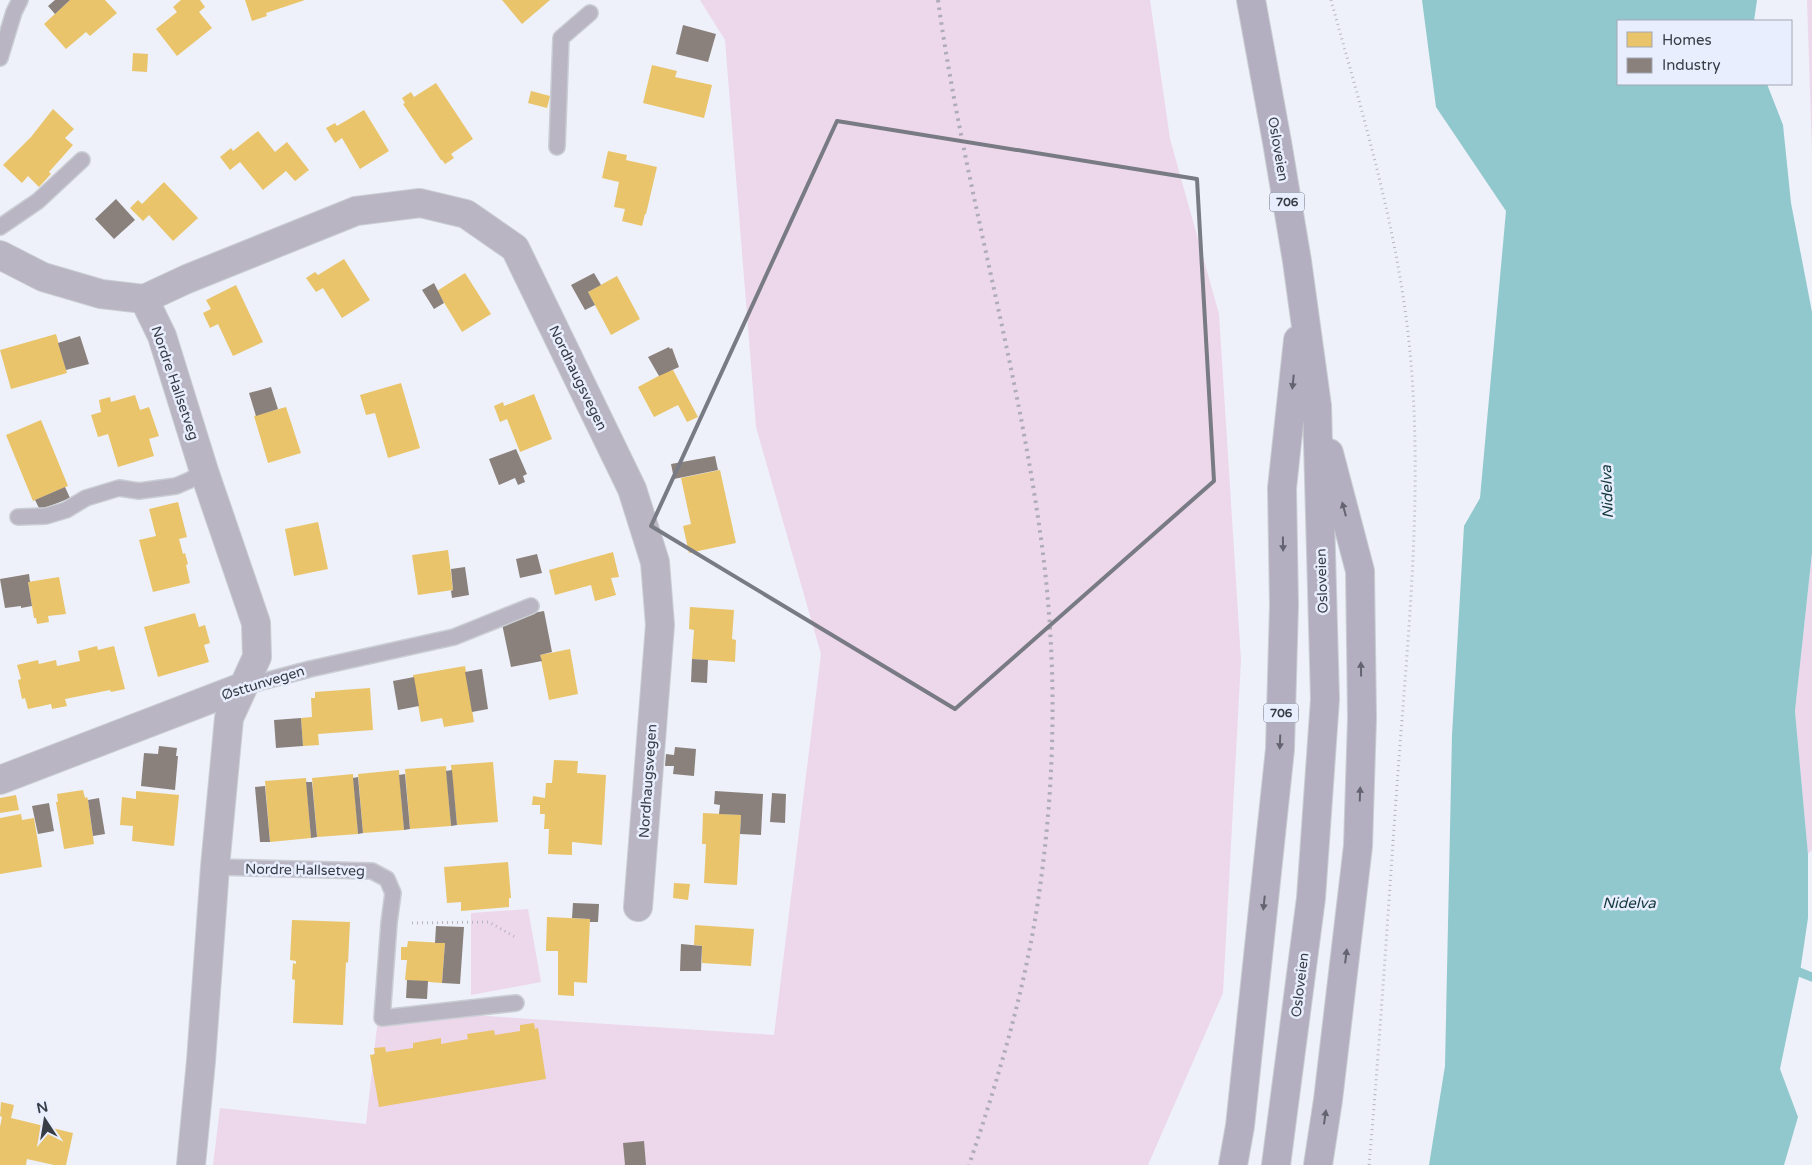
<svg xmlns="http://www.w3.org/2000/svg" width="1812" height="1165" viewBox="0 0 1812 1165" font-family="'Varela Round',sans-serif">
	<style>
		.green { fill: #edd7eb }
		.water { fill: #91c8ce }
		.homes { fill: #e9c46a }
		.industry { fill: #8a817c }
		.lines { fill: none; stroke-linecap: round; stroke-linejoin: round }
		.stream { stroke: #91c8ce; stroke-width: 9 }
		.service-casing { stroke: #caced4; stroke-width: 18 }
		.minor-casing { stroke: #caced4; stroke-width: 30 }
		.trunk-casing { stroke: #caced4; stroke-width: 30 }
		.path { stroke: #b8b6bf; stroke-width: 3; stroke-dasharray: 1 4; stroke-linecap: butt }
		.service { stroke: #b9b5c3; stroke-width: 15 }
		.minor { stroke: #b9b5c3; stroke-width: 28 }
		.trunk { stroke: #b4afc0; stroke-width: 28 }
		.rail { stroke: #aeacb6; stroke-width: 4; stroke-dasharray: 2.5 5; stroke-linecap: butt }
		.oneway { fill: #636470 }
		.marked { fill: none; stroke: #787b84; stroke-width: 4; stroke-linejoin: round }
		.labels { text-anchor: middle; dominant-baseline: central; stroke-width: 5; stroke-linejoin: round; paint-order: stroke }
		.shield { fill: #e9eefe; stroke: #6d717c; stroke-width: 1 }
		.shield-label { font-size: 12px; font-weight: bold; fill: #383c45 }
		.street-label { font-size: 14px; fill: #383c45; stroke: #e9eefe }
		.water-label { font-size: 15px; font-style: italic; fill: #143a3d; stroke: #e9eefe }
	</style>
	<rect width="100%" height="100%" fill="#eef1f9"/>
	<!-- green -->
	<path class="green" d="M700,0H1150L1170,139L1219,314L1241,660L1223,993L1148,1165H213L220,1108L366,1124L379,1009L774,1035L821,654L756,427L725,40Z
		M1807,0H1812V151Z
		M1812,553V850L1808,854L1795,711Z
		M528,909L541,982L471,995V913Z"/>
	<!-- water -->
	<path class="water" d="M1422,0H1757L1754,21H1618V84H1767L1783,125L1791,203L1812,312V553L1795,711L1808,854V918L1800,972L1780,1069L1798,1117L1784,1165H1429L1445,1066L1452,735L1464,526L1480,498L1506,211L1436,107Z"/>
	<!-- homes -->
	<path class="homes" d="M70,0H105L117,13L90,36L86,32L66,49L44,24Z
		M181,0H200L205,7L199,12L212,28L177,56L156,29L177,12L173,7Z
		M245,0H305L266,13L267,16L252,21Z
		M502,0H550L522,24Z
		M133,53L148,54L147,72L132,71Z
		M652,65L677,71L675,77L712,85L704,118L643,103Z
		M436,83L473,139L451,154L454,158L445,164L442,160H441L403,104L405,103L402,98L411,92L414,97Z
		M531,91L550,96L547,108L528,103Z
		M53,109L74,129L65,138L73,145L49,172L51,174L39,187L28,176L22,183L3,165L31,137Z
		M364,110L389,151L360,169L342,138L335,143L326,128L335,123L337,126Z
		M258,131L275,152L287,142L309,170L295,181L286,171L263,190L240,162L230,170L220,157L231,148L233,151Z
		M608,151L627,155L626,160L657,167L646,214H645L642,226L622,221L625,209L614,207L619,182L602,178Z
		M164,182L198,218L173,241L149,215L143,221L130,208L138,200L142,204Z
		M344,259L370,300L342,318L323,288L316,292L306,278L315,272L318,275Z
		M465,273L491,314L462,332L437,291Z
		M617,276L640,319L611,335L588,292Z
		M236,285L263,342L233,356L218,324L210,328L203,313L211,309L206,300Z
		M56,334L67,373L11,389L0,350Z
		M673,370L698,417L687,422L678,405L654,417L638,387L666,372Z
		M401,383L420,448L388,458L375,413L366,415L360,395Z
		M534,394L552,439L520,452L507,419L500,422L494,406L503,402L504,406Z
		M135,395L140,410L149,407L159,436L149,439L154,456L118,467L108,434L98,437L91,415L101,412L99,400L110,397L111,402Z
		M286,407L301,453L268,463L254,416Z
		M41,420L68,486L33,501L6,435Z
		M720,470L736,543L689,553L683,526L691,524L681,478Z
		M178,502L187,537L179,539L183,554L185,553L188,564L186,565L190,583L153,592L139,540L156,536L149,509Z
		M318,522L328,569L294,576L285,529Z
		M448,550L453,590L418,595L412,555Z
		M613,552L619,577L611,578L616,595L595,601L591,585L555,595L549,570Z
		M59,577L66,614L48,616L49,622L37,624L36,618H34L28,582Z
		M690,607L734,610L732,639L736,640L735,662L692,659L694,630L689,629Z
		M195,613L199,627L205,625L210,643L204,645L209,662L158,677L144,627Z
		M97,646L98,650L114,646L125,689L111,692L110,690L65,699L67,706L52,709L51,704L28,709L25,698L22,699L18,680L21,679L17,665L38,660L39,664L56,660L57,666L80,661L78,651Z
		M570,649L578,694L549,700L540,655Z
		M465,666L474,722L444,727L442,718L421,722L413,675Z
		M370,688L373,730L318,734L319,745L303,746L301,718L312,717L311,698H315V692Z
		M554,760L578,761L577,773L606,775L602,845L572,842V855L548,854L549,829H544L545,814H540V805H532L533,796L545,798L546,783H552Z
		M493,762L498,822L457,825L451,765Z
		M446,766L451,826L410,829L405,769Z
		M399,770L404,830L363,833L358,774Z
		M353,774L358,834L317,837L312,778Z
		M306,778L311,838L270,842L265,781Z
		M83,790L85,798L87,797L88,800L94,844L64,849L56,802H58L57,794Z
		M136,791L179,795L174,846L132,841L133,826L120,825L122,797L136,799Z
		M16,795L19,810L0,813V798Z
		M703,813L741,815L737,885L704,883L706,844H702Z
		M21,814L22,820L34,818L42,867L0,874V818Z
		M508,862L511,898H509V907L461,911V902L447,903L444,867Z
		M674,883L690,884L688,900L673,898Z
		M547,917L590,919L587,983L574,982V996L558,995V951H546Z
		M292,920L350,922L348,963L346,962L343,1025L293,1023L295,980L292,979L293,963L296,964V961L290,960Z
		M695,925L754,929L751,966L702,963V946L694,945Z
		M408,941L445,943L442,983L405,980L407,960H401V947H407Z
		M534,1023L535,1029L538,1028L546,1079L379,1107L370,1055L375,1054L374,1048L385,1047L386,1052L399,1050L413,1048V1043L441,1038V1044L468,1039L467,1034L481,1032L494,1030L495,1035L520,1031V1025Z
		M1,1102L14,1105L11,1118L73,1133L66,1165H54L27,1159L26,1165H0V1127L2,1117L0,1116Z"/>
	<!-- industry -->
	<path class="industry" d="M55,0H70L55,14L48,6Z
		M683,25L716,34L708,62L676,54Z
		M116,199L135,220L114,239L95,219Z
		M594,273L601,285L588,292L595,305L585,310L571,285Z
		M434,283L444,303L434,309L422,290Z
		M80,336L89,364L66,370L58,343Z
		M669,347L670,349L672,348L679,367L659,376L648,357Z
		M271,387L278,409L256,416L249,393Z
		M516,449L527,474L523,476L525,482L518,485L515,478L499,485L489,459Z
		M715,456L718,470L674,479L671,464Z
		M65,487L70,498L40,510L35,500Z
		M537,554L542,573L520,578L516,559Z
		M465,567L469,595L452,598L451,591L453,590L451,569Z
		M29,574L30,582H28L32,606L21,608V606L5,608L0,579Z
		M544,611L552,652L540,655L542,661L511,667L501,619Z
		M692,659L708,660L707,683L691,682Z
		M482,669L488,709L472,712L465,672Z
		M414,677L419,706L398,710L393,681Z
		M301,718L303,746L276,748L274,720Z
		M159,746L177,748L176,756H178L175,790L141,786L144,753L158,754Z
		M675,747L696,749L694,776L673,774L674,766H665L666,754L674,755Z
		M452,770L457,825L451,826L446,771Z
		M405,774L410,829L404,830L399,775Z
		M358,777L363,833L358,834L353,778Z
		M306,782H312L317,837L311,838Z
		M265,786L270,842H260L255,787Z
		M715,791L763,794L761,835L740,834L741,815L719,814L720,805L714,804Z
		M772,793L786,794L785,823L770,822Z
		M99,798L105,834L93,836L88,800Z
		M49,803L54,831L38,834L32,806Z
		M573,903L599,904L598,922H590V919L572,918Z
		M436,926L464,927L460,984L442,983L445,943H435Z
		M681,944L702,946L701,971H680Z
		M407,980L428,981L427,999L406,998Z
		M644,1141L646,1165H625L623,1143Z"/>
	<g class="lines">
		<!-- stream -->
		<path class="stream" d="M1789,968L1812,977"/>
		<defs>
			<path id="service" d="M0,58L14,12L20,0
				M557,147L561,38L590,13
				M0,227L38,201L82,160
				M18,517L46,516L66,510L86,498L119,488L139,491L176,486L190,480L204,471
				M242,687L310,669L454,637L531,606
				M215,867L372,871L387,879L393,893L389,923L382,1018L516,1003"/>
			<path id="minor" d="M0,255L43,277L101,294L144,299L162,336L204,471L256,623L257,657L229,718L215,867L201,1061L191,1165
				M144,299L187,279L356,211L420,203L466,214L515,248L632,489L655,562L660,625L638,907
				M0,780L242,687"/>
			<path id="trunk" d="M1251,0L1277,142L1297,261L1317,406L1325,699L1311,898L1276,1165
				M1233,1165L1240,1126L1280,749L1284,605L1282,488L1298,340
				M1318,1165L1328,1100L1358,846L1362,718L1360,571L1329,453"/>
		</defs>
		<!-- service casing -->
		<use href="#service" class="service-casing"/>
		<!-- minor casing -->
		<use href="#minor" class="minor-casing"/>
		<!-- trunk casing -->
		<use href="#trunk" class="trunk-casing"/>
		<!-- path -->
		<path class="path" d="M1331,0C1364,119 1401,240 1411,363C1422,494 1409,627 1399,758C1389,894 1381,1030 1369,1165
			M412,923L489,922L515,937"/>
		<!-- service -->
		<use href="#service" class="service"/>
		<!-- minor -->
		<use href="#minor" class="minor"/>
		<!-- trunk -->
		<use href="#trunk" class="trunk"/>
		<!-- rail -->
		<path class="rail" d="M938,0C964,189 1021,372 1044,562C1057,672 1055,784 1039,894C1026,986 999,1077 969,1165"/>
	</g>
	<!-- one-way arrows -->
	<defs><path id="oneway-solid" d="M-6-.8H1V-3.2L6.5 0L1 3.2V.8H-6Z" transform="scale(1.25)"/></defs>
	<g class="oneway">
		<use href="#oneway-solid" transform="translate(1293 382) rotate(96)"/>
		<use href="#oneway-solid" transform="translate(1344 509) rotate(-105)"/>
		<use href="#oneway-solid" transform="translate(1283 544) rotate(89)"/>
		<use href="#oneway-solid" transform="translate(1361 669) rotate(-91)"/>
		<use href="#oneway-solid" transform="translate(1280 742) rotate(92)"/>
		<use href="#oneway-solid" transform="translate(1360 794) rotate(-88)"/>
		<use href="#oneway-solid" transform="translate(1264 903) rotate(96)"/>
		<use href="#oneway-solid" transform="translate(1346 956) rotate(-83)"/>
		<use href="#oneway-solid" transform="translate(1325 1117) rotate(-82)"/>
	</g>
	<!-- marked area -->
	<path class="marked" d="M837,121L1197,179L1214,481L955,709L651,526Z"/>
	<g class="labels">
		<!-- shield labels -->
		<g class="shield">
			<rect x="1269.5" y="192.5" width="35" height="19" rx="4"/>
			<rect x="1263.5" y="703.5" width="35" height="19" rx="4"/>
		</g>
		<g class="shield-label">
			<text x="1287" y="202">706</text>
			<text x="1281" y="713">706</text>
		</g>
		<!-- street labels -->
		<g class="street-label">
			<text transform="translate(1278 149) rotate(80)">Osloveien</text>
			<text transform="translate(578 378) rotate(64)">Nordhaugsvegen</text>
			<text transform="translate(175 383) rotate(71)">Nordre Hallsetveg</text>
			<text transform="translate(1322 581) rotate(-92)">Osloveien</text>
			<text transform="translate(263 683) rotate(-17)">Østtunvegen</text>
			<text transform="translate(648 781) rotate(-86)">Nordhaugsvegen</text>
			<text transform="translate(305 870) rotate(1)">Nordre Hallsetveg</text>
			<text transform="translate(1300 985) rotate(-83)">Osloveien</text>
		</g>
		<!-- water labels -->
		<g class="water-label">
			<text transform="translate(1607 492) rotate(-92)">Nidelva</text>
			<text x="1629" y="903">Nidelva</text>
		</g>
	</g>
	<!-- legend -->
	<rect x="1617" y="20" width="175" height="65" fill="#e9eefe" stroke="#a2a7b4"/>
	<rect x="1627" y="32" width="25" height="15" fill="#e9c46a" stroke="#a2a7b4"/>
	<text x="1662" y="45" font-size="15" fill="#383c45">Homes</text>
	<rect x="1627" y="58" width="25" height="15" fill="#8a817c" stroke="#a2a7b4"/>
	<text x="1662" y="70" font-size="15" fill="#383c45">Industry</text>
	<!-- north arrow -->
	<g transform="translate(45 1120) rotate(348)" stroke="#e9eefe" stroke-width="4" paint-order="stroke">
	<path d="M0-4L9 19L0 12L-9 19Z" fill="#383c45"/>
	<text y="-8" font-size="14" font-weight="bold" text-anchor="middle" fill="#383c45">N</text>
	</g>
</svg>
